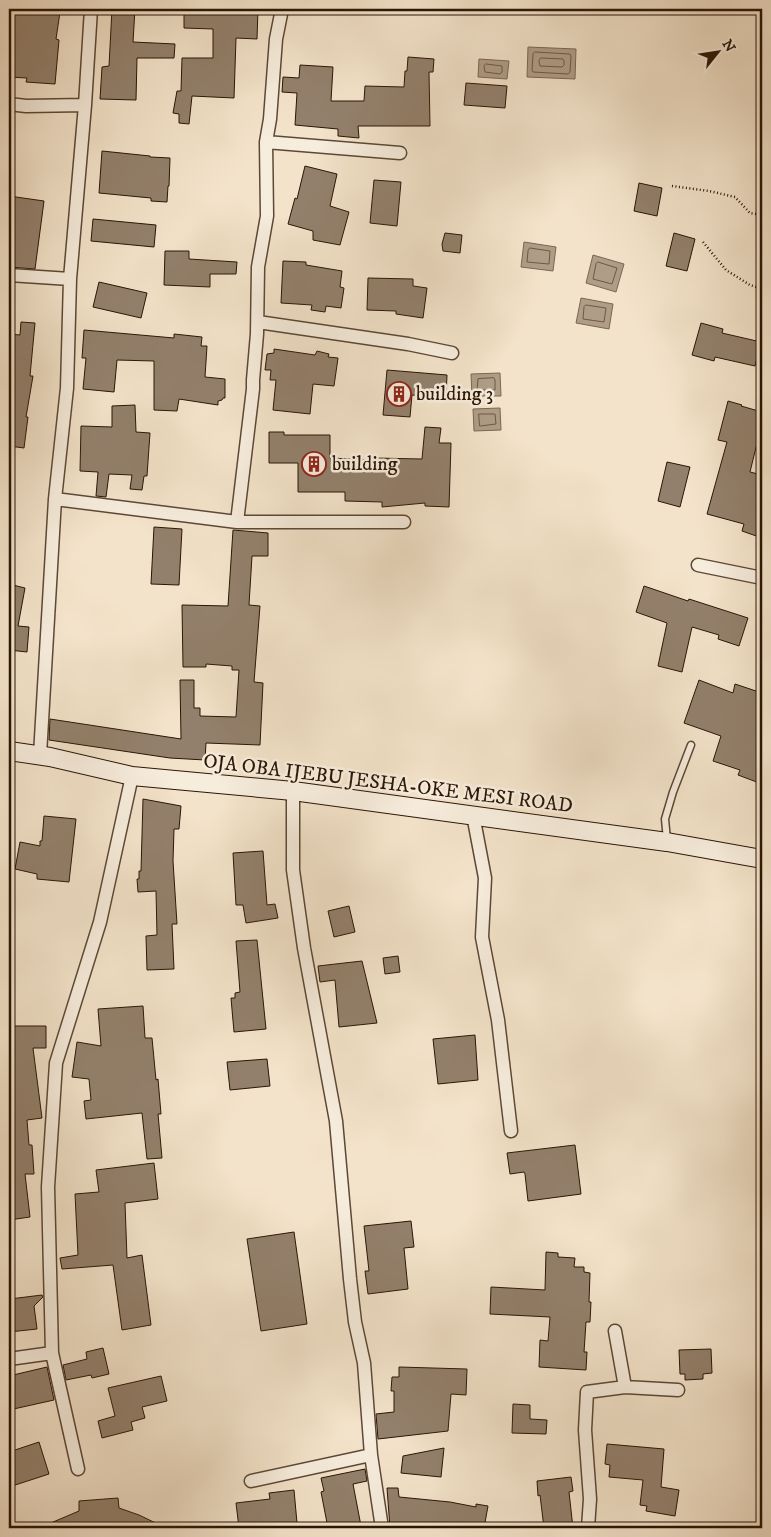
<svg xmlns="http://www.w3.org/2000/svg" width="771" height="1537" viewBox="0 0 771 1537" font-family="'IM FELL DW Pica',serif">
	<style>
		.water { fill: #af9d87; stroke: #7a6753 }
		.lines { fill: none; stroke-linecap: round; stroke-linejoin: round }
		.shore { stroke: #6c5946; stroke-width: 1 }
		.building { fill: #93806c; stroke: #2a1506 }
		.service-casing { stroke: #5c4837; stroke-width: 9 }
		.minor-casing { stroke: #5c4837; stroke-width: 15 }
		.secondary-casing { stroke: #2a1506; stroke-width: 20 }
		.path { stroke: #2a1506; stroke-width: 2.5; stroke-dasharray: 1 2.5; stroke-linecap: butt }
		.service { stroke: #f7eddd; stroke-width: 6 }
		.minor { stroke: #f7eddd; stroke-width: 12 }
		.secondary { stroke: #f7eddd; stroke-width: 18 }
		.labels { text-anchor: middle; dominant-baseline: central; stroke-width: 5; stroke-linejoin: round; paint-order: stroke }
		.poi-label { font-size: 20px; fill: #2a1506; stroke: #f7eddd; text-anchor: start }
		.street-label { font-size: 20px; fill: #2a1506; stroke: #f7eddd }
	</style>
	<rect width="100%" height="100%" fill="#f3e3ca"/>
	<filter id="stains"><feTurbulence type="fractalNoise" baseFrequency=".004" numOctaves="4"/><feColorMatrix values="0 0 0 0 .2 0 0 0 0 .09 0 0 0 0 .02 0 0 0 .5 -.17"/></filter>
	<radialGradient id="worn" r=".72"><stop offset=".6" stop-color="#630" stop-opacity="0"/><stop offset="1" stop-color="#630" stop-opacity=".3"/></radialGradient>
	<!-- water -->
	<path class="water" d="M528,47L576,49L575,79L527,77Z
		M479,59L509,61L507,79L478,77Z
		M524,242L556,247L553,271L521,267Z
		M593,255L624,264L616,292L586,283Z
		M581,298L613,304L609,329L576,323Z
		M500,373L501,396H472L471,374Z
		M500,408L501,430L474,431L473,409Z"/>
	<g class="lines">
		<!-- shore -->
		<path class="shore" d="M535,52L570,54L571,56L570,72L568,74L533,72L532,70L533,54Z
			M541,58L563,59L564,61V65L562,67L540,66L539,61Z
			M486,64L502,66V72L500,74L485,72L484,66Z
			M530,248L550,251L549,264L527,262L528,251Z
			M598,262L617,268L612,284L593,279L596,264Z
			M586,305L606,308L604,322L583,319L584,307Z
			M494,378L495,380V390H477L478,379Z
			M479,414H495L496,424L480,426Z"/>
	</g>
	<!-- building -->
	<path class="building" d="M9,9H34L60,12L56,39L59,40L55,84L26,82L27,78L9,77Z
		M112,9H135L133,42L175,44L174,58H137L136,100L100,99L102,67L109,66Z
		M184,9H258L257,39L236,38L234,98L192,96L189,124L179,123V114L173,113L177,91H181L182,58H213V29L184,28Z
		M408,57L434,59L433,72H429L430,126H358L359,138L338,136V129L295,125L297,93L282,92L283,77L299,78L300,65L333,67L331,101H364L365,86L404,87L405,71H407Z
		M466,83L507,86L505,108L464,105Z
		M102,151L150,156V157L170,158L169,186H168L167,202L151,201V198L99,193Z
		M305,166L337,174L330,206L349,212L340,245L313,240V231L288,224L295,198L297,199Z
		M374,180L401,182L397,226L370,223Z
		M639,183L662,188L657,216L634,211Z
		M9,196L44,201L35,269L9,267L14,230L9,229Z
		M93,219L156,225L154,247L91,241Z
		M445,233L462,235L460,253L443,251L442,244Z
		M674,233L695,239L687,271L666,266Z
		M165,251H189V259L237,262L236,274H210V287L164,285Z
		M283,261L306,262V265L342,271L340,287L344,288L341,308L326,306L325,312L311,310L312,305L281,303Z
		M368,278L413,279V286L427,288L423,318L396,314V311L367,310Z
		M99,282L147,293L141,318L93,307Z
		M21,322L35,323L30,376H33L26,417H28L24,448L9,446V334L20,335Z
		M701,323L723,329L722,333L761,342L755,366L715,357L714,361L692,355Z
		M84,330L174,338V334L202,337L201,346H207L205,377L225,379V398H223L222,400L218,401V405L179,399L177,411L154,410V361L117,360L114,392L83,389L86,358H82Z
		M274,349L315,355L317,351L329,354L328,357L338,358L334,386L313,384L310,414L273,410L276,380H270L271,370H265L267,354L274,353Z
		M387,370L447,375L446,398L412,395L410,417L383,415Z
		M728,401L742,405L741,406L762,412L758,439L750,472L762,475L759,491L762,492V538L742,531L744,524L707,514L727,442L718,440Z
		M135,405L136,432L150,433L147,476H144L142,490L130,489L132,475L109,474L106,497L96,496L98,472L80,471L81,426L112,427V406Z
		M425,427L441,428L439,443H451L449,507L425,506V503L382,507V502L345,501V492H298V463H269V432H284V435H330V458L375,460V458L422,459Z
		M667,462L690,467L680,507L658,501Z
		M154,527L182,529L179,585L151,584Z
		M233,530L268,533V556H252L249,605L260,606L254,682L263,683L260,745L206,743L205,760L170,758L49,740L50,719L181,739L180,680H194V708H200V716L236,717L239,670H232V666L206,664V667H183L182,605L228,606Z
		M9,584L25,588L18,626L29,627L27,652L9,650Z
		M644,586L688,601L689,599L748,618L739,646L718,639L719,635L692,627L682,672L658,666L667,623L636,612Z
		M699,680L733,693L735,684L762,693V784L738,775L740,770L713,761L721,736L684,723Z
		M143,799L181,806L179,829H174L173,861L177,924H172L174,969L147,970L146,936L157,935L156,891L138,892L137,879H139V871H141Z
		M44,816L76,819L69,882L37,879V874L15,869L20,842L40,846V841H42Z
		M263,851L267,905L275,904L278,918L246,923L243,905H236L233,853Z
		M349,906L355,932L334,937L328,911Z
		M257,940L266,1029L234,1032L231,998H235V993L240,992L236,941Z
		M398,956L400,972L385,974L383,958Z
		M362,961L377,1023L339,1027L335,980L320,982L318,966Z
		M143,1006L145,1038H152L156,1080L158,1079L161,1114H158L162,1158L147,1159L142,1113L86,1119L84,1101L91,1100L89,1079L72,1077L77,1042L101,1046L98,1009Z
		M11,1026H46V1048H33L42,1118L27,1120L29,1145H32L34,1174H25L30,1217L9,1220V1060H11Z
		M475,1035L478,1080L438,1084L433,1039Z
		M267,1059L270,1086L230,1090L227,1062Z
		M575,1145L581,1194L528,1201L525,1174L524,1172L510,1174L507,1153Z
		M154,1163L158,1199L125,1203L127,1258L142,1255L151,1325L122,1330L113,1265L62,1269L60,1258L78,1255L75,1194L99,1192L96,1170Z
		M411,1221L414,1247L404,1248L408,1289L368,1294L365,1271H369L364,1226Z
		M294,1232L307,1324L261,1331L247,1239Z
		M546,1252L558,1253V1257L575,1258L574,1267H584V1272L590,1273L589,1302H591L590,1322H586L584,1352H587L586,1370L539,1367L540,1340L548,1341L550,1317L490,1314L491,1287L545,1290Z
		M42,1295L43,1297L34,1306L37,1329L9,1332V1311H11L10,1299Z
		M103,1348L109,1374L92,1378L91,1375L66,1380L63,1365L87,1359L86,1352Z
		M711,1349L712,1373L703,1374V1379L685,1380V1374H680L679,1350Z
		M47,1367L54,1400L9,1410V1376Z
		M399,1367L467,1369L466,1395L451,1394L448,1431L378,1439L376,1414L394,1412V1391H391L392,1377H399Z
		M161,1376L167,1401L142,1407L145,1418L131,1422L133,1430L102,1438L98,1421L115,1416L108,1388Z
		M513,1404L530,1405V1419L547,1420L546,1434L512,1433Z
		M39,1442L49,1474L9,1487V1452Z
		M607,1444L664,1449L661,1487L679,1490L675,1516L646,1511L647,1506L640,1505L643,1480L609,1477L610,1465L605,1464Z
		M444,1448L441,1477L401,1473L403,1456Z
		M365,1469L367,1481L353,1484L361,1526L352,1528H328L321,1492L324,1491L321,1478Z
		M571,1477L573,1491L569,1492L573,1528H544L540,1495L538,1496L537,1481Z
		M387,1488H398L399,1497L450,1502L476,1507V1504L488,1506L484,1528H390Z
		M294,1490L297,1523L264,1526L265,1528H239L236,1503L270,1499L269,1493Z
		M118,1498L119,1508L139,1515L166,1528H39L79,1511V1501Z"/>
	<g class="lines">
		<defs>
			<path id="service" d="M667,840L665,819L673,792L691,745"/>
			<path id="minor" d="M9,104L26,106L85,105
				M266,142L400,153
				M9,275L70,279
				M258,322L408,344L452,353
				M55,499L237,522L253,389V380L257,334L258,267L267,216L266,142L270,119L276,39L282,9
				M237,522H404
				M698,565L762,578
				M40,755L55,499L67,388L70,279L85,105L91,9
				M293,791V870L304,948L336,1121L350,1279L355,1322L364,1363L371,1455L382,1528
				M473,815L485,878L482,937L498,1020L511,1131
				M615,1331L625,1387
				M9,1359L52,1353
				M78,1469L52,1353L48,1187L56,1063L100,922L132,776
				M251,1481L371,1455
				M588,1528L590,1499L585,1430L587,1392L625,1387L678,1390"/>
			<path id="secondary" d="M9,751L50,757L132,776L293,791L667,842L762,859"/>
		</defs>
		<!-- service casing -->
		<use href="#service" class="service-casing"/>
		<!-- minor casing -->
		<use href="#minor" class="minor-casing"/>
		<!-- secondary casing -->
		<use href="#secondary" class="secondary-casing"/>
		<!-- path -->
		<path class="path" d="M672,186L709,191L735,197L750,213L762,215
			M703,242L726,270L750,285L762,289"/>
		<!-- service -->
		<use href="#service" class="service"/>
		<!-- minor -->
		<use href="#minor" class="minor"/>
		<!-- secondary -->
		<use href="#secondary" class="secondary"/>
	</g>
	<!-- icons -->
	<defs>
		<symbol id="building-ring" viewBox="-11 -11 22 22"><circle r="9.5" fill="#f7eddd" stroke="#8f2418" stroke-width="1.5"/><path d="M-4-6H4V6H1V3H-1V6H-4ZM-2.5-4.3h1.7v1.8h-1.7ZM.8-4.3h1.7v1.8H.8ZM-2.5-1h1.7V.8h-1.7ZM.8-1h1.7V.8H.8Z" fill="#8f2418"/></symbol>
	</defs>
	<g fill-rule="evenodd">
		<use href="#building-ring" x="385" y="380" width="28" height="28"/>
		<use href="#building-ring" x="300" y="450" width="28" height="28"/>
	</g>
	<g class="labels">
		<!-- poi labels -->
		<g class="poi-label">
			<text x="416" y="394">building 3</text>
			<text x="332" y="464">building</text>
		</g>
		<!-- street labels -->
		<g class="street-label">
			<text transform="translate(388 784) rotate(7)">OJA OBA IJEBU JESHA-OKE MESI ROAD</text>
		</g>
	</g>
	<!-- margin -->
	<rect width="771" height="1537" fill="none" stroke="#f3e3ca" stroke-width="30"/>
	<rect x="10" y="10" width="751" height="1517" fill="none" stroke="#2a1506" stroke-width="2.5"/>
	<rect x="15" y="15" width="741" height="1507" fill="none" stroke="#2a1506"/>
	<!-- north arrow -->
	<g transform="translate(718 52) rotate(60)" stroke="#f7eddd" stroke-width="4" paint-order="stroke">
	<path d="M0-4L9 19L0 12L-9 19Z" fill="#2a1506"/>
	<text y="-8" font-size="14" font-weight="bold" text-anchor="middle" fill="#2a1506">N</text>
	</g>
	<rect width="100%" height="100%" filter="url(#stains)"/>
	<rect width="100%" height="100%" fill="url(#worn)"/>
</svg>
